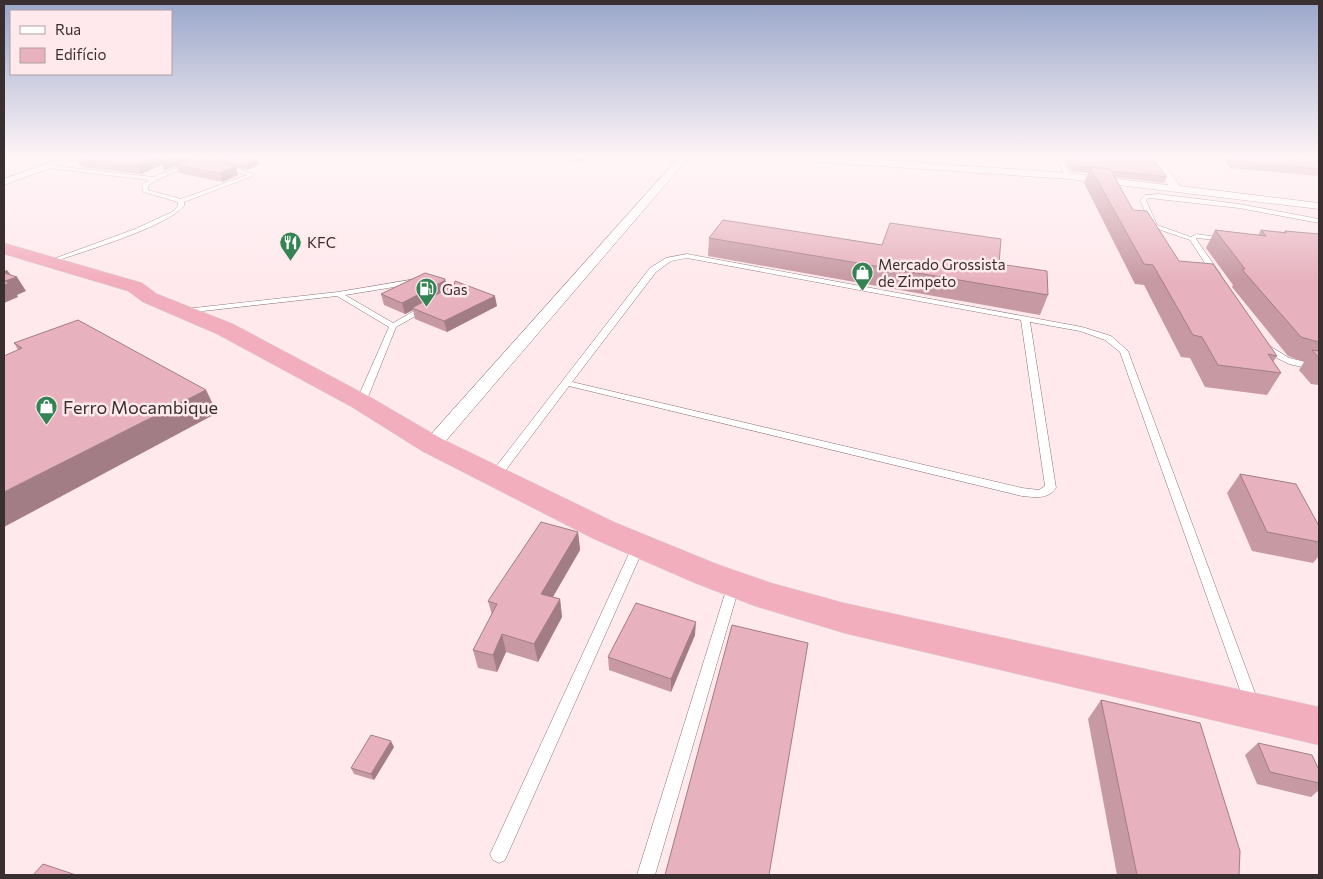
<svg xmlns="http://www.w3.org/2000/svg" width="1323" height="879" viewBox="0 0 1323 879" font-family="Commissioner,sans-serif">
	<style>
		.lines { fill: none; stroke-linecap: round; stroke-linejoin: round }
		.lane-casing { stroke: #8b7378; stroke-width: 1 }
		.street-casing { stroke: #8b7378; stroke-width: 1 }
		.highway-casing { stroke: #d3d1d2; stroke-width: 1 }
		.lane { fill: #fff; fill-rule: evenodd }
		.street { fill: #fff; fill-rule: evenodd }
		.highway { fill: #f3aebd; fill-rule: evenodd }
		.wall { fill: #c799a3 }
		.shaded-wall { fill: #a27d85 }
		.building { fill: #e7b2be; stroke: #a27d85 }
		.labels { text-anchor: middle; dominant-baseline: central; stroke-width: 5; stroke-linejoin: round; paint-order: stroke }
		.far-poi-label { font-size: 15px; fill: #392f31; stroke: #ffe9ed; text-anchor: start }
		.poi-label { font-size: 18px; fill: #392f31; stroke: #ffe9ed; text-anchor: start }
	</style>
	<rect width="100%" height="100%" fill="#ffe9ed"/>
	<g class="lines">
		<defs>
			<path id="lane" d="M206,156H214L156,180L148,186V190L181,199L247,175L222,168V166L224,165L251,173L253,176L184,202V206C165,228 81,252 50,263L45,262L135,229L172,212L178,206V202L143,192L142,185L149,180L49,168L46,166L47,165L153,177Z
				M1056,156H1061L1070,177L1065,176Z
				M1159,194L1239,204L1319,219V223L1239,208L1149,198L1146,200L1157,225L1191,237L1196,234L1226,238L1227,239L1224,241L1197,238L1196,239L1221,275L1217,277H1214L1190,240L1152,227L1140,200L1145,195Z
				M687,254L1082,327L1111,336L1128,351L1259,704L1257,709L1252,711L1247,709L1245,704L1120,352L1105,340L1080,331L1030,322L1056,488C1047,500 1035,497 1022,496L569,386L499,479H491L490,476L491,473L650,268L666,258ZM687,258L1021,320L1045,486L1039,490L1022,488L572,382L656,272L671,261Z
				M416,279L420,281L419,283L345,295L393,323L421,307H424L428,309L396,327L366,402L361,405L356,402L389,327L337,296L185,313L181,311L185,309L338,292Z
				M1268,345L1289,358L1319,365V371L1289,364L1277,358L1265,350L1264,348Z
				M639,541L643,542L645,545L505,860L499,863L493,860L490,854L493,848L633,545L635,542Z
				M734,579L738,581L740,584L655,875H637L728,584L730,581Z"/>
			<path id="street" d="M68,156H83L4,185V179Z
				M680,156H690L439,449L432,451L425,449L423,445L425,441Z
				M774,156H827L1068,173L1168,185L1149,156H1158L1180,186L1319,203V209L1068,179L778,159Z"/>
			<path id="highway" d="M4,243L142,283L157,294L233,324L370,397L442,439L616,523L719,565L771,583L844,603L1319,707V745L844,633L755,606L695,583L594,539L422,451L352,407L217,334L143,302L128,291L4,254Z"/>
		</defs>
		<!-- lane casing -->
		<use href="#lane" class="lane-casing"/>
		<!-- street casing -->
		<use href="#street" class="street-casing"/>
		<!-- highway casing -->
		<use href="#highway" class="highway-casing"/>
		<!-- lane -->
		<use href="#lane" class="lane"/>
		<!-- street -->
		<use href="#street" class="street"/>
		<!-- highway -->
		<use href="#highway" class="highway"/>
	</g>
	<!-- wall -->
	<path class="wall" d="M189,156L190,159L214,161L212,157L258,159L259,164L247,170L236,167L238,175L223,182L179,173L176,166L165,170L162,165L141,174L81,167L77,159Z
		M538,156H590L579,163Z
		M1063,156H1151L1167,177L1164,183L1115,177L1133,210L1179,261L1277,356L1273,362L1281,373L1267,395L1205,387L1190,358L1181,357L1144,285L1135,284L1084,183L1088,173L1070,171Z
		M1203,156H1296L1297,159L1301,160L1303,159L1302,156H1319V176L1230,168L1224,160L1204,159Z
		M1215,230L1258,235L1261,230L1284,232L1285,231L1319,234V385L1311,384L1299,370L1304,362L1288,356L1232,287L1233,285L1206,248Z
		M709,238L999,264L1048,295L1040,315L708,256Z
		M445,279L447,289L497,306L447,332L415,319L413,310L405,314L384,305L381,294Z
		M14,343L206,390L217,413L18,350Z
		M1240,474L1319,526V556L1313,563L1252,551L1227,493Z
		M578,532L580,550L553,597L560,599L562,617L538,662L506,652L497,672L478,668L473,650L492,615L488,601Z
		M695,635L671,692L609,670L608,657Z
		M1101,700L1239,875H1117L1088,719Z
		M1258,743L1319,770V790L1311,797L1257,784L1245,755Z
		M394,747L374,780L354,774L351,768Z"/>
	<!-- shaded-wall -->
	<path class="shaded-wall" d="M158,156H189L191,160L175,165L176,166L165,170L162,165L141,174L137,165Z
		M578,156H590L579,163Z
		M258,159L259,164L247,170L246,166Z
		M235,166L238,175L223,182L220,173Z
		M7,270L13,278L17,277L26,291L17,295L18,297L4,303V271Z
		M445,279L447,289L412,308L413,310L405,314L402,303Z
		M495,296L497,306L447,332L444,321Z
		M206,390L217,413L4,527V492Z
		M578,532L580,550L544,612L541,594Z
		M560,599L562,617L538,662L534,644Z
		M696,622L695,635L671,692V679Z
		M502,634L506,652L497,672L493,655Z
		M391,741L394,747L374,780L371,774Z"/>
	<!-- building -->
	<path class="building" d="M83,156H158L137,165L77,159Z
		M161,156H175L161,162Z
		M1067,156H1151L1167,177L1111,171L1110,169L1090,167V168L1071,166Z
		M1229,156H1296L1297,159L1301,160L1308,156H1319V169L1233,161Z
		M197,157L235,166L220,173L175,165Z
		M212,157H213L258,159L246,166Z
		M1090,167L1110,169L1133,210L1147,211L1179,261L1213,264L1277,356L1268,354L1281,373L1218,365L1202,337L1193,335L1153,265L1144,264Z
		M723,220L882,245L890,223L1001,239L999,264L1047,271L1048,295L709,238Z
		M1215,230L1266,236L1261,230L1286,233L1285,231L1319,234V342L1315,341L1301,337L1245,273L1242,269H1245Z
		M4,273L17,277L5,281L9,283L4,285Z
		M425,273L445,279L444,281L402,303L381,294Z
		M455,281L495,296L444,321L412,308L454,285Z
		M78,320L206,390L4,492V356L22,348L14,343Z
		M1312,350L1319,351V358Z
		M1240,474L1296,484L1319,526V542L1267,532Z
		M541,522L578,532L541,594L560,599L534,644L502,634L493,655L473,650L497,604L488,601Z
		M636,603L696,622L671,679L608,657Z
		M732,625L808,643L769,875H665Z
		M1101,700L1200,723L1240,851L1239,875H1137Z
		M371,735L391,741L371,774L351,768Z
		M1258,743L1312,755L1319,770V783L1270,772Z
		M43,864L76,875H33Z"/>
	<!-- sky -->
	<linearGradient id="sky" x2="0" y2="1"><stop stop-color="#99a6ca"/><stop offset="0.56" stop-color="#fff5f7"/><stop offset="1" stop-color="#fff5f7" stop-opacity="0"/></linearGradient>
	<rect width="1323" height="280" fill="url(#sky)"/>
	<!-- icons -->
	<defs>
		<symbol id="restaurant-pin" viewBox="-11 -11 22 30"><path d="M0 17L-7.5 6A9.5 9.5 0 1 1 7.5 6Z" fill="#338353" stroke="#ffe9ed"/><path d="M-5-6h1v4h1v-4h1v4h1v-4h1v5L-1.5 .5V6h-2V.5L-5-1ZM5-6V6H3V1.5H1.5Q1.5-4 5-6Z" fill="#fff"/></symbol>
		<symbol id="shop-pin" viewBox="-11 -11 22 30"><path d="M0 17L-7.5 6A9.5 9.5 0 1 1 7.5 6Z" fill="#338353" stroke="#ffe9ed"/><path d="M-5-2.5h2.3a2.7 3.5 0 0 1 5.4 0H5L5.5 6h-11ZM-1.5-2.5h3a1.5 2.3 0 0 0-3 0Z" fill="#fff"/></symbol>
		<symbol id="fuel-pin" viewBox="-11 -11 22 30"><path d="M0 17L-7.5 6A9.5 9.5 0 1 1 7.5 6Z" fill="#338353" stroke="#ffe9ed"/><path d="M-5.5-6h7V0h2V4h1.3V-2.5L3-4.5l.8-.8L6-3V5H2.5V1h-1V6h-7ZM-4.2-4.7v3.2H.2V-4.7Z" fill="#fff"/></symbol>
	</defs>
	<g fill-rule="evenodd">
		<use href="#restaurant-pin" x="278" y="230" width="25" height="34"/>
		<use href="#shop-pin" x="850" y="260" width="25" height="34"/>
		<use href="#fuel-pin" x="414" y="276" width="25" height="34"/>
		<use href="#shop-pin" x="34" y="394" width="25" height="34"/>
	</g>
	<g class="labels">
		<!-- far-poi labels -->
		<g class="far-poi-label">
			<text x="307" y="242">KFC</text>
			<text x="878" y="264">Mercado Grossista<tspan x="878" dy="17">de Zimpeto</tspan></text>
			<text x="442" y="289">Gas</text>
		</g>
		<!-- poi labels -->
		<g class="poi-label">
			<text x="63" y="407">Ferro Mocambique</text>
		</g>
	</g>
	<!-- border -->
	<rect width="1323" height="879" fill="none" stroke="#392f31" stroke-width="10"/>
	<!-- legend -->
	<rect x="10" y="10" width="162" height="65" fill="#ffe9ed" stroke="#b09fa2"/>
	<rect x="20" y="26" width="25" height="8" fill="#ffffff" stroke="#b09fa2"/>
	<text x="55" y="35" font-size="15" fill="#392f31">Rua</text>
	<rect x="20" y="48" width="25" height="15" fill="#e7b2be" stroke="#b09fa2"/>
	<text x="55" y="60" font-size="15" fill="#392f31">Edifício</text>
</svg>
